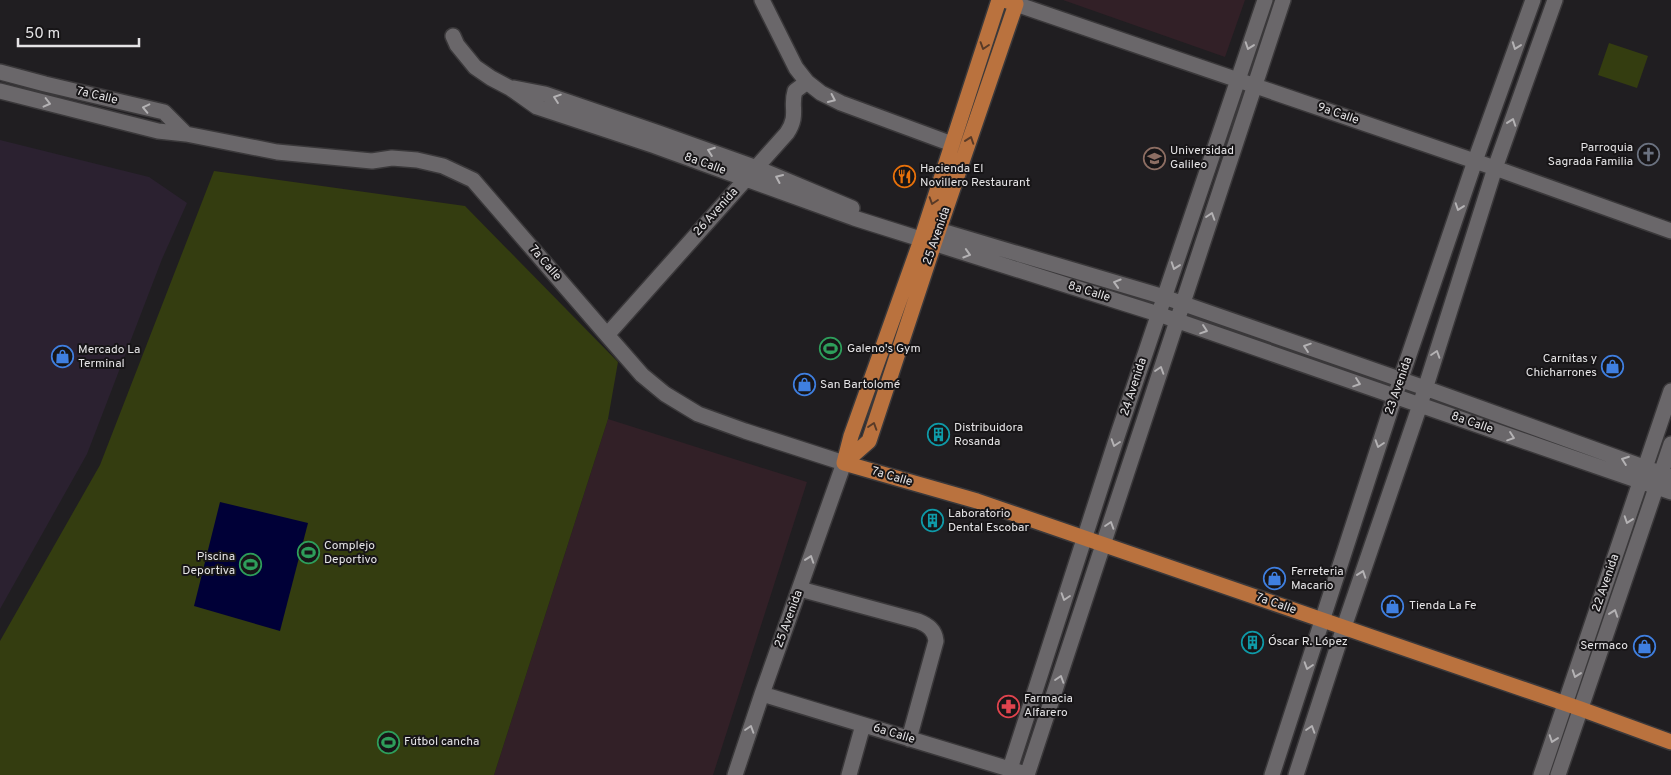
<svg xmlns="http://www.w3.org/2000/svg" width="1671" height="775" viewBox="0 0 1671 775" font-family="Overpass,sans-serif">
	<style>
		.commercial { fill: #2b2130 }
		.education { fill: #322027 }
		.green { fill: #343d10 }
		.water { fill: #000037 }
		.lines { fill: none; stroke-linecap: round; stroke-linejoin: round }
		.minor-casing { stroke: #3a383a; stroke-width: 18 }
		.major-casing { stroke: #3a383a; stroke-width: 18 }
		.minor { stroke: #6a676a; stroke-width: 15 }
		.major { stroke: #ba723e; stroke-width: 15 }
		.oneway { stroke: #583a27 }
		.oneway2 { stroke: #b4b2b4 }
		.labels { text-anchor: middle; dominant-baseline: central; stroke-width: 4; stroke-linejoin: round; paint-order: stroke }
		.street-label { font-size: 12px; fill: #e5e4e6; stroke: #171517 }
		.poi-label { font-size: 12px; fill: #e5e4e6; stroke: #171517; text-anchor: start }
	</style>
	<rect width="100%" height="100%" fill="#201e21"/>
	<!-- commercial -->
	<path class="commercial" d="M0,140L149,177L187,203L162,259L87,454L0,609Z"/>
	<!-- education -->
	<path class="education" d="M1063,0H1245L1225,57Z
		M608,419L807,482L713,775H494Z"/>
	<!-- green -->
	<path class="green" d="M1609,43L1648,56L1637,88L1598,75Z
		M214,171L465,206L618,362L608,419L494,775H0V641L100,465Z"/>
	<!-- water -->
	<path class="water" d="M220,502L308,523L280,631L194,606Z"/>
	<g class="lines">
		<defs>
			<path id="minor" d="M762,0L796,68L807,82L821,93L841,103L952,144
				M1018,0L1016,4L1495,168L1671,231
				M453,36L457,45L475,67L491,78L510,88L537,107L655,146L854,218L1158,314L1671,492
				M0,72L45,84L164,112L186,134
				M514,88L545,94L659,133L757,168L852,208
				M0,91L158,131L186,134L277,152L372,161L392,158L417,160L443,166L473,180L607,335L642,375L665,394L698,414L745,431L844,463L762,694L735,775
				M926,231L938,230L1164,297L1425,388L1671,477
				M607,335L787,133C799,115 790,107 795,91L807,82
				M800,589L918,621C928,625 935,630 936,641L909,739
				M762,694L1019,772
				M849,775L863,725
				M1008,775L1118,434L1265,0
				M1027,775L1283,0
				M1272,775L1395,396L1475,161L1533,0
				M1296,775L1344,627L1420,405L1495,168L1555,0
				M1541,775L1671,391
				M1558,775L1671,444"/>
			<path id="major" d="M844,463L977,501L1581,709L1671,742
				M844,463L869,441L934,244L1016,4L1004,0
				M844,463L851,436L921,240L999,0"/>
		</defs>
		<!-- minor casing -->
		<use href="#minor" class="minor-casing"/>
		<!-- major casing -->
		<use href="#major" class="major-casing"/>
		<!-- minor -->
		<use href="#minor" class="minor"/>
		<!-- major -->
		<use href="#major" class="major"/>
	</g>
	<!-- one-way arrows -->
	<defs><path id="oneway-chevron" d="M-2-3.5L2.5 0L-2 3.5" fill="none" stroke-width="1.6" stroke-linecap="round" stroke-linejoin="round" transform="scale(1.25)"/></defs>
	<g class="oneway">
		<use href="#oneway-chevron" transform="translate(984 46) rotate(108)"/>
		<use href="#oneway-chevron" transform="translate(970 140) rotate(-71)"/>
		<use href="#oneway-chevron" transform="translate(933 201) rotate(108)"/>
		<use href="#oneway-chevron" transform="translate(873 426) rotate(-72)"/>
	</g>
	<g class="oneway2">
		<use href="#oneway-chevron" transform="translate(1249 46) rotate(109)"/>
		<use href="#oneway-chevron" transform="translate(1516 46) rotate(110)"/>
		<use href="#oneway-chevron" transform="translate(557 98) rotate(-161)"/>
		<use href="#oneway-chevron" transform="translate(832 99) rotate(25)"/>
		<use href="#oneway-chevron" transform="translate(47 103) rotate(14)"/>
		<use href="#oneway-chevron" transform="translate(146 108) rotate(-167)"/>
		<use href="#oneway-chevron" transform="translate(1512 122) rotate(-71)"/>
		<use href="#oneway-chevron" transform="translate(711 151) rotate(-160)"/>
		<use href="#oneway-chevron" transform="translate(779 178) rotate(-156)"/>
		<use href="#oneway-chevron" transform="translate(1459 207) rotate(109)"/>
		<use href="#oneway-chevron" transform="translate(1211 216) rotate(-72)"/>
		<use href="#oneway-chevron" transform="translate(967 254) rotate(17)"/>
		<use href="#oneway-chevron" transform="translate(1175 266) rotate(109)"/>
		<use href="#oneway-chevron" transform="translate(1117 283) rotate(-163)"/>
		<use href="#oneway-chevron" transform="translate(1204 330) rotate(19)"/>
		<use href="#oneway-chevron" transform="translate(1307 347) rotate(-161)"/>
		<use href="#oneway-chevron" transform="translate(1436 354) rotate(-72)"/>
		<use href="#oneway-chevron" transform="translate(1160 370) rotate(-72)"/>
		<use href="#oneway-chevron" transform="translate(1357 383) rotate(19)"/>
		<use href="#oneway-chevron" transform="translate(1511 437) rotate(19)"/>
		<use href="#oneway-chevron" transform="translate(1115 443) rotate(108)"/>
		<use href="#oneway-chevron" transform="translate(1379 444) rotate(108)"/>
		<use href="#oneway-chevron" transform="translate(1625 460) rotate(-160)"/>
		<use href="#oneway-chevron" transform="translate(1628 520) rotate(109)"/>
		<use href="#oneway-chevron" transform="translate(1110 525) rotate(-72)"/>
		<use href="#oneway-chevron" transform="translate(810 559) rotate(-71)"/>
		<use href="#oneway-chevron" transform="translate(1362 574) rotate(-71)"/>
		<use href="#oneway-chevron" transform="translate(1065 597) rotate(108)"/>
		<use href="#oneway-chevron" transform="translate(1614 613) rotate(-71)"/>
		<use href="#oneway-chevron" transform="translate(1308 666) rotate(108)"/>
		<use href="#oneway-chevron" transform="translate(1576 674) rotate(109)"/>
		<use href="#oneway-chevron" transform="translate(1060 679) rotate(-72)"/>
		<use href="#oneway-chevron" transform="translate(750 729) rotate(-72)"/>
		<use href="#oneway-chevron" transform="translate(1311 729) rotate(-72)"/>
		<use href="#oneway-chevron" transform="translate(1553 739) rotate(109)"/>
	</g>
	<!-- icons -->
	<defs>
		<symbol id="church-ring" viewBox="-11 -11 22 22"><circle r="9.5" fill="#171517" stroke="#6b7280" stroke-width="1.5"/><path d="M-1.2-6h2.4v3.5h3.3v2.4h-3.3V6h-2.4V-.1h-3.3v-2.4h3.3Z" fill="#6b7280"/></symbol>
		<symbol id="university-ring" viewBox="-11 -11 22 22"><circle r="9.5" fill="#171517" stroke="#8d6e63" stroke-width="1.5"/><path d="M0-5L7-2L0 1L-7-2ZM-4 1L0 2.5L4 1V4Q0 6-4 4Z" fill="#8d6e63"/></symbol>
		<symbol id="restaurant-ring" viewBox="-11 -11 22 22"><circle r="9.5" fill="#171517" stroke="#e8710a" stroke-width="1.5"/><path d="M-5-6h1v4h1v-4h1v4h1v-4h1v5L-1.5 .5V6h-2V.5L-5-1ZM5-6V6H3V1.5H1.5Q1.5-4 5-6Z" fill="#e8710a"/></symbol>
		<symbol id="stadium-ring" viewBox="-11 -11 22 22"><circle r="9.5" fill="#171517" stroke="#2e9e5b" stroke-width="1.5"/><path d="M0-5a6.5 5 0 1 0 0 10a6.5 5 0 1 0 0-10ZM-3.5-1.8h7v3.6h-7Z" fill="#2e9e5b"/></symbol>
		<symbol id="shop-ring" viewBox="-11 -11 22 22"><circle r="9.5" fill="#171517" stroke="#3f7fe0" stroke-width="1.5"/><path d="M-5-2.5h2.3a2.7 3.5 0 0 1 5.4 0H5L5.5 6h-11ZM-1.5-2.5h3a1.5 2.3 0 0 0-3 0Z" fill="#3f7fe0"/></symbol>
		<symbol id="building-ring" viewBox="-11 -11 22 22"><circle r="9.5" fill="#171517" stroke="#0f9aa8" stroke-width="1.5"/><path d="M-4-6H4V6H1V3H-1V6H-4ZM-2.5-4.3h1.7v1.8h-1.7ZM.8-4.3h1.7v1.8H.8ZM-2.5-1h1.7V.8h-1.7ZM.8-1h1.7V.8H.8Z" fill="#0f9aa8"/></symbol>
		<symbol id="pharmacy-ring" viewBox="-11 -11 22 22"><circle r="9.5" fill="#171517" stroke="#e0444e" stroke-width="1.5"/><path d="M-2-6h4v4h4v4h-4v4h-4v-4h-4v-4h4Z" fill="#e0444e"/></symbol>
	</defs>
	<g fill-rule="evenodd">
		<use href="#church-ring" x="1636" y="142" width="25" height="25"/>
		<use href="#university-ring" x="1142" y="146" width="25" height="25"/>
		<use href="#restaurant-ring" x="892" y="164" width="25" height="25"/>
		<use href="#stadium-ring" x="818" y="336" width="25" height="25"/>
		<use href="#shop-ring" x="50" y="344" width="25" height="25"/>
		<use href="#shop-ring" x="1600" y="354" width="25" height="25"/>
		<use href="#shop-ring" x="792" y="372" width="25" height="25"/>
		<use href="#building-ring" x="926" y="422" width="25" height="25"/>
		<use href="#building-ring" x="920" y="508" width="25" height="25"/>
		<use href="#stadium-ring" x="296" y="540" width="25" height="25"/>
		<use href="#stadium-ring" x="238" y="552" width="25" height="25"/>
		<use href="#shop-ring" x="1262" y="566" width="25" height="25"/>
		<use href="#shop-ring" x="1380" y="594" width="25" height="25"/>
		<use href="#building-ring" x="1240" y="630" width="25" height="25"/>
		<use href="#shop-ring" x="1632" y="634" width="25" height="25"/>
		<use href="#pharmacy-ring" x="996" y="694" width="25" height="25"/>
		<use href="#stadium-ring" x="376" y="730" width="25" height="25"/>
	</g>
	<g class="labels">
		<!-- street labels -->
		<g class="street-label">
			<text transform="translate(97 96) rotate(13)">7a Calle</text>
			<text transform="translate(1338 114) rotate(19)">9a Calle</text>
			<text transform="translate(705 164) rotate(20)">8a Calle</text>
			<text transform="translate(716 212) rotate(-48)">26 Avenida</text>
			<text transform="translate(937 236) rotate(-71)">25 Avenida</text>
			<text transform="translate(545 263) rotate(49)">7a Calle</text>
			<text transform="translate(1089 292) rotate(17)">8a Calle</text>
			<text transform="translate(1399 386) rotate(-71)">23 Avenida</text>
			<text transform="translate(1134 387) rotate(-72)">24 Avenida</text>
			<text transform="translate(1472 423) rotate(19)">8a Calle</text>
			<text transform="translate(892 477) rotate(16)">7a Calle</text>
			<text transform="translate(1606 583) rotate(-71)">22 Avenida</text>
			<text transform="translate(1276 604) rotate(19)">7a Calle</text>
			<text transform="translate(789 619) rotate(-70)">25 Avenida</text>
			<text transform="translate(894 734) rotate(17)">6a Calle</text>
		</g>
		<!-- poi labels -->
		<g class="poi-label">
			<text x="1633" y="148" text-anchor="end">Parroquia<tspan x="1633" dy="14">Sagrada Familia</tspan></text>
			<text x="1170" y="151">Universidad<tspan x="1170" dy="14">Galileo</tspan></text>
			<text x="920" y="169">Hacienda El<tspan x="920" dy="14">Novillero Restaurant</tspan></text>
			<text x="847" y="349">Galeno's Gym</text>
			<text x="78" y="350">Mercado La<tspan x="78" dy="14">Terminal</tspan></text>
			<text x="1597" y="359" text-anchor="end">Carnitas y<tspan x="1597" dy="14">Chicharrones</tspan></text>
			<text x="820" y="385">San Bartolomé</text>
			<text x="954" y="428">Distribuidora<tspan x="954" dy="14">Rosanda</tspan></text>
			<text x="948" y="514">Laboratorio<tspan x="948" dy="14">Dental Escobar</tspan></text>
			<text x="324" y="546">Complejo<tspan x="324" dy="14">Deportivo</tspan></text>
			<text x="235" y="557" text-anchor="end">Piscina<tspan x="235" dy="14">Deportiva</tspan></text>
			<text x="1291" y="572">Ferreteria<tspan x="1291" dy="14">Macario</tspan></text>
			<text x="1409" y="606">Tienda La Fe</text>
			<text x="1268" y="642">Óscar R. López</text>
			<text x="1628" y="646" text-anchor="end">Sermaco</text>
			<text x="1024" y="699">Farmacia<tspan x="1024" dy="14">Alfarero</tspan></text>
			<text x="404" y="742">Fútbol cancha</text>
		</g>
	</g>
	<!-- scale -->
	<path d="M18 38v8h121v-8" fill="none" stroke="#e5e4e6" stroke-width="2.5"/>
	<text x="25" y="38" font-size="15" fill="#e5e4e6" stroke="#171517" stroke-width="4" paint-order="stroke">50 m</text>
</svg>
